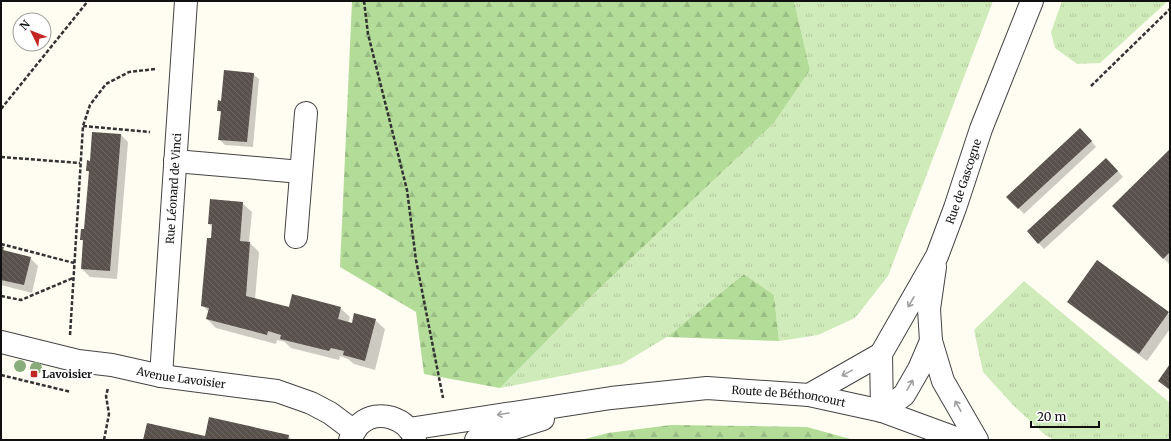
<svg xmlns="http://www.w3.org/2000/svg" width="1171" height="441" viewBox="0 0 1171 441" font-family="Merriweather,serif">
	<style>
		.grass { fill: url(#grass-tufts) }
		.forest { fill: url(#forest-firs) }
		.shadow { fill: #0003 }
		.building { fill: url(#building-back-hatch) }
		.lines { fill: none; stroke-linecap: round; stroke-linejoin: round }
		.minor-casing { stroke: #434343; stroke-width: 24 }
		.path { stroke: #323232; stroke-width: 2.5; stroke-dasharray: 4 2; stroke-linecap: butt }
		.minor { stroke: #fff; stroke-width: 22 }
		.tree { fill: #89ac7d }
		.oneway { stroke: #9f9f9f }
		.poi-dot { fill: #c32724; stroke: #fff; stroke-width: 1.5 }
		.labels { text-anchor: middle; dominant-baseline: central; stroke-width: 4; stroke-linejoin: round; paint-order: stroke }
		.street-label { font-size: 11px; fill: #101010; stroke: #fff }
		.poi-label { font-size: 11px; font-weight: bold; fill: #101010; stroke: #fff; text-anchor: start }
	</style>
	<defs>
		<pattern id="grass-tufts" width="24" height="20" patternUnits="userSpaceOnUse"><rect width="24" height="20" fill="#d0ebba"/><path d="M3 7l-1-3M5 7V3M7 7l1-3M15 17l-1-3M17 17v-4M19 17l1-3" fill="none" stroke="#b2c89f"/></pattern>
		<pattern id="forest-firs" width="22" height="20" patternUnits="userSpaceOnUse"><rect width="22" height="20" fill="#b3dc99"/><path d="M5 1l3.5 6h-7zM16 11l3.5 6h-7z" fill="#99bc83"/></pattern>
		<pattern id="building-back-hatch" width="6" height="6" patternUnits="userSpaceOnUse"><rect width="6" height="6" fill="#59514c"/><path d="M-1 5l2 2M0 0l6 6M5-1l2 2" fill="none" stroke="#6c6561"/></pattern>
	</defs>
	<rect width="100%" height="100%" fill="#fffdf2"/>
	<!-- grass -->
	<path class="grass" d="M794,1H993L888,276L855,318L818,335L779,341L774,295L744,274L667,337L622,364L500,388L581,306L774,123L810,70Z
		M1062,1H1168L1100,63L1077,64L1055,48L1051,32Z
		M1024,281L1170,403V440H1054L1044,434L1013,405L983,372L974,330Z"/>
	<!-- forest -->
	<path class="forest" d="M352,1H794L810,70L774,123L581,306L500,388L424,374L416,312L340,267Z
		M744,274L774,295L779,341L667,337Z
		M671,425L807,427L854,440H581L608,433Z"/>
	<!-- shadow -->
	<path class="shadow" d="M253,74L259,79L253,147L225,145L219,139L221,113L218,110Z
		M121,135L128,142L117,279L90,277L82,269L84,242L81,239L85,230L90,173L87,170L91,162Z
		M1086,135L1096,147L1024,214L1008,197Z
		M1170,151V263L1169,264L1113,206Z
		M1112,164L1123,177L1044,249L1028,232Z
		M242,203L252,212L249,242L259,252L255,299L289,308H340L350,317L348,323L352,324L375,320L385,329L375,370L354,364L348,359L340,356L339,360L291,348L285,342L277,340L276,344L216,328L207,319L209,312L202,305L213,228L209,224Z
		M1,247L8,253L30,258L38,266L32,293L1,285Z
		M1097,262L1170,315V329L1147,361L1076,309L1068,302Z
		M210,418L289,436L291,440H144L205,438Z"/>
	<!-- building -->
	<path class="building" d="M224,70L254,73L247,142L218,140L221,111H217L218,100L221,101Z
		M1080,128L1092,141L1018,209L1006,197Z
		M92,132L121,134L110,271L81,269L83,240H80L81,229H84L89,171H86L87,160L90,161Z
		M1170,149V252L1163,259L1112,206Z
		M1106,158L1118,171L1038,244L1027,231Z
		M210,199L243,202L240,241L250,242L246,296L289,307L292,294L341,307L338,319L352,323L354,313L376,319L365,361L343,355L344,351L331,348L329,351L280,339L281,335L268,331L267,335L206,319L209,308L201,306L207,238H211L212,224H208Z
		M1,246L4,247L3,250L31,257L24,285L1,280Z
		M1097,260L1169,312L1139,354L1067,302Z
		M1170,364V390L1158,381Z
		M209,417L289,435L288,440H143L147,423L205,436Z"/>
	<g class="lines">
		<defs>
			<g id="minor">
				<path d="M175,161L301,172"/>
				<path d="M296,237L306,113"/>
				<path d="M935,267L929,309L931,341L943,381L977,440"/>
				<path id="s1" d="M1,342L78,361L112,365L161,376L277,391L311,403L330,413L354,431"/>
				<path id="s2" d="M161,376L186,1"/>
				<path d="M809,395L881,354"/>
				<path id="s3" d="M882,411L881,354L937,256L955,208L981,129L1032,1"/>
				<path d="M882,411L904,395L919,369L931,341"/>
				<path id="s4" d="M409,429L611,398L707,388L809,395L882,411L961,440"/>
				<path d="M350,440C353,434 355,429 360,424C378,408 408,418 415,440"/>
				<path d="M476,440L543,419"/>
			</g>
		</defs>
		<!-- minor casing -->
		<use href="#minor" class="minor-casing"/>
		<!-- path -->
		<path class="path" d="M364,1L368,34L407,190L416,260L443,398
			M1091,86L1170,9
			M1,109L88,1
			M83,126L150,132
			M1,157L80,163
			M1,244L74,263
			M1,296L21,300L73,278
			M70,335L83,126L90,105L106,84L129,72L155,69
			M1,375L71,392
			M104,440L109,414L106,396L108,388"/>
		<!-- minor -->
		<use href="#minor" class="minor"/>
	</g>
	<!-- trees -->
	<g class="tree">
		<circle cx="20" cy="366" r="6"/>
		<circle cx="36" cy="368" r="6"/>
	</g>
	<!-- one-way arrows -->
	<defs><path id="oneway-shaft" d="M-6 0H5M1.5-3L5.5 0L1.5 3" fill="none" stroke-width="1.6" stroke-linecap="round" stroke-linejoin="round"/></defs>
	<g class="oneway">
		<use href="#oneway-shaft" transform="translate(911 302) rotate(120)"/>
		<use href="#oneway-shaft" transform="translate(847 373) rotate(151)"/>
		<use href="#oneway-shaft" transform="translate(910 385) rotate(-60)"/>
		<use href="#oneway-shaft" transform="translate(958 406) rotate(-119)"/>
		<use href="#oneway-shaft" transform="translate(503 414) rotate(171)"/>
	</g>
	<!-- markers -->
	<rect class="poi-dot" x="30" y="370" width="8" height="8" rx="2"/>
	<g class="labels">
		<!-- street labels -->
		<g class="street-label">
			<text stroke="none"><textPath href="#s3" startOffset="249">Rue de Gascogne</textPath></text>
			<text stroke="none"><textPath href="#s2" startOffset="188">Rue Léonard de Vinci</textPath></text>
			<text stroke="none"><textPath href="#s1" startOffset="184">Avenue Lavoisier</textPath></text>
			<text stroke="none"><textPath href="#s4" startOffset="383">Route de Béthoncourt</textPath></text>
		</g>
		<!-- poi labels -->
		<g class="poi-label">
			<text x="42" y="374">Lavoisier</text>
		</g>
	</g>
	<!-- border -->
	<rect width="1171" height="441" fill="none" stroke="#101010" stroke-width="4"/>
	<!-- north arrow -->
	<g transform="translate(32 32) rotate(313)"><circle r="19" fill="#ffffff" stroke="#9f9f9f"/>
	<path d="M0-3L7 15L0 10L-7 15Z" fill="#c32724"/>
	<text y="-6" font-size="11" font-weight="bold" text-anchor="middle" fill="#101010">N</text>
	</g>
	<!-- scale -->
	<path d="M1031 421v6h68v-6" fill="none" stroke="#101010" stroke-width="2"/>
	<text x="1037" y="421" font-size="12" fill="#101010" stroke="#ffffff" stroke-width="3" paint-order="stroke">20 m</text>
</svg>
